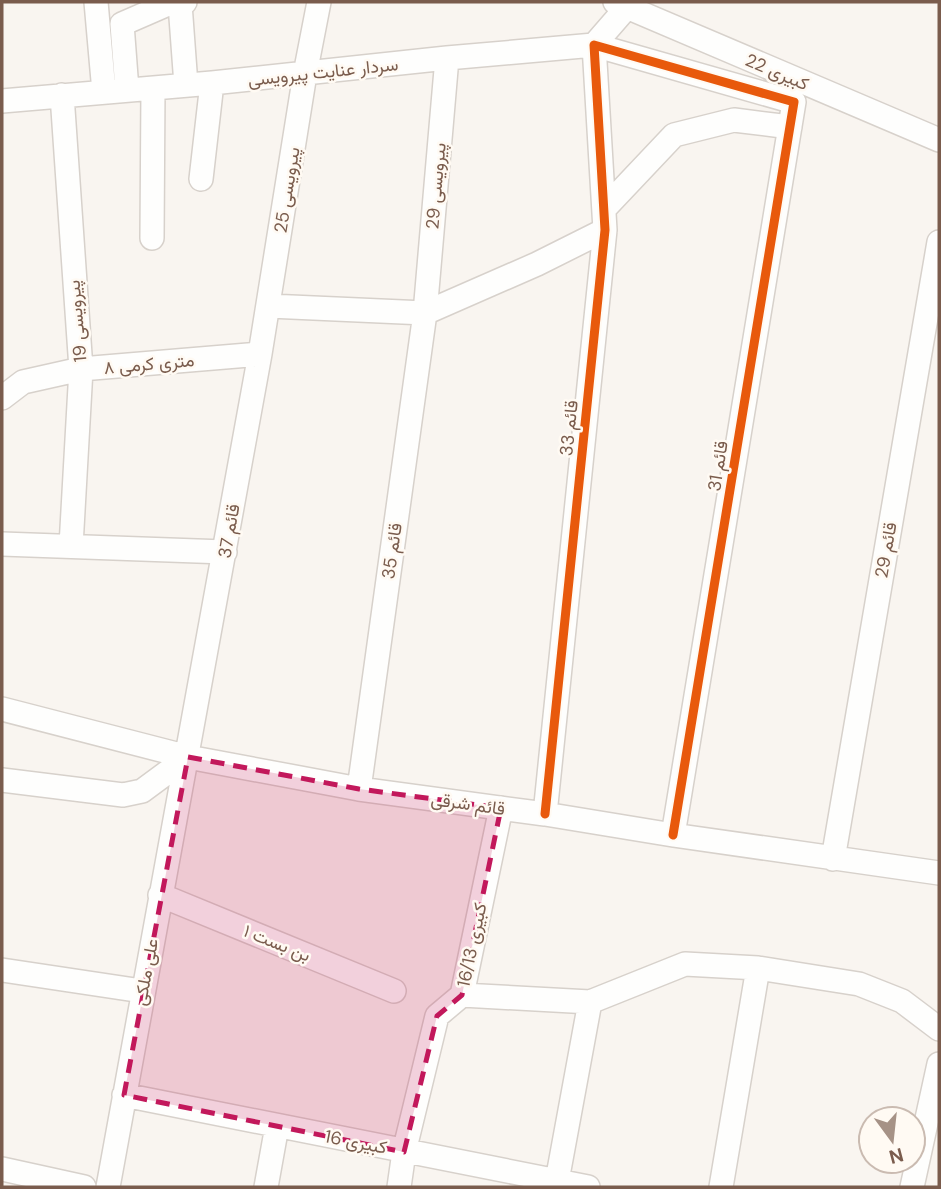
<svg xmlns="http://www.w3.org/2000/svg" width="941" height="1189" viewBox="0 0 941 1189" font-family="'DM Sans',Vazirmatn,sans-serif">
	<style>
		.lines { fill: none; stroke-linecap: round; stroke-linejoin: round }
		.street-casing { stroke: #d7d1cb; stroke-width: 26 }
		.street { stroke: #fefefd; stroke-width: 23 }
		.cycleway-casing { stroke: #fffaf3; stroke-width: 13 }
		.cycleway { stroke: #e8590c; stroke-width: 9 }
		.marked { fill: #c2185b; fill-opacity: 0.2; stroke: #c2185b; stroke-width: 5; stroke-dasharray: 14 9; stroke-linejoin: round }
		.labels { text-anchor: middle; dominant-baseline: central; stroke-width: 5; stroke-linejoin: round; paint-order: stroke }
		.street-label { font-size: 18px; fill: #7a5c4d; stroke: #fffaf3 }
	</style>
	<rect width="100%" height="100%" fill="#f9f5f0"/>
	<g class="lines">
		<defs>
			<path id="street" d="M96,2L104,92
				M615,2L939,140
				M180,4L186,85
				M127,90L122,24L168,4L185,2
				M62,95L81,369L71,546
				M2,101L212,83L447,58L594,45L627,7
				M201,179L212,83
				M604,209L674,135L734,120L790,127
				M152,238L153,88
				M269,306L425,313L537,264L605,230
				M2,398L23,382L81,369L260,354
				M2,544L225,552
				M2,709L188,757L359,789L545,814L673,835L939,873
				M2,780L123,795L142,791L188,757
				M359,789L425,313L447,58
				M545,814L605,230L594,45L794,102L673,835
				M833,859L939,242
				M160,895L394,991
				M2,970L142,991
				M462,995L590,1002L685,964L758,968L859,984L902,1001L939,1029
				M124,1095L588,1187
				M2,1169L84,1187
				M557,1181L590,1002
				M108,1187L260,354L305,74L319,2
				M266,1187L277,1126
				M399,1187L404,1152L437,1016L462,995L501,808
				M721,1187L758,968
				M912,1187L939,1064"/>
		</defs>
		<!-- street casing -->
		<use href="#street" class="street-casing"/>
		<!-- street -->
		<use href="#street" class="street"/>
		<defs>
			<path id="cycleway" d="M545,814L605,230L594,45L794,102L673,835"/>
		</defs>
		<!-- cycleway casing -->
		<use href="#cycleway" class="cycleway-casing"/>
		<!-- cycleway -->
		<use href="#cycleway" class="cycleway"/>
	</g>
	<!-- marked area -->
	<path class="marked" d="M188,757L359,789L501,808L462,995L437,1016L404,1152L124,1095Z"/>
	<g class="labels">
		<!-- street labels -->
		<g class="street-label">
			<text transform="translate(323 72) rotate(-6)">سردار عنایت پیرویسی</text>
			<text transform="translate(777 72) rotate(23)">کبیری 22</text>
			<text transform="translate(436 186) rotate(-85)">پیرویسی 29</text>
			<text transform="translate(287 190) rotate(-81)">پیرویسی 25</text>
			<text transform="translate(77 321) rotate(-95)">پیرویسی 19</text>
			<text transform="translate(149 364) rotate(-5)">۸ متری کرمی</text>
			<text transform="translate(569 428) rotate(-84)">قائم 33</text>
			<text transform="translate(718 466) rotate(-81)">قائم 31</text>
			<text transform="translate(229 531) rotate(-80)">قائم 37</text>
			<text transform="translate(886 550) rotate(-80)">قائم 29</text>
			<text transform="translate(392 551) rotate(-82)">قائم 35</text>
			<text transform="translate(468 804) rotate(8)">قائم شرقی</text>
			<text transform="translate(277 943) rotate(22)">بن بست ۱</text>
			<text transform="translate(472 945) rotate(-78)">کبیری 16/13</text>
			<text transform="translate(146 972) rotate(-79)">علی ملکی</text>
			<text transform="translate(356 1142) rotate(11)">کبیری 16</text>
		</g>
	</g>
	<!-- border -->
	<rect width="941" height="1189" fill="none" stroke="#7a5c4d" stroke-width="7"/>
	<!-- north arrow -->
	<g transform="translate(892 1140) rotate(165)"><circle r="33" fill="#fffaf3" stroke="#cabbb1" stroke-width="2"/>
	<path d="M0-5L12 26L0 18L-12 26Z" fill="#a69286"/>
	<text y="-10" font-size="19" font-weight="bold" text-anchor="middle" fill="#7a5c4d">N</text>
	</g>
</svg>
